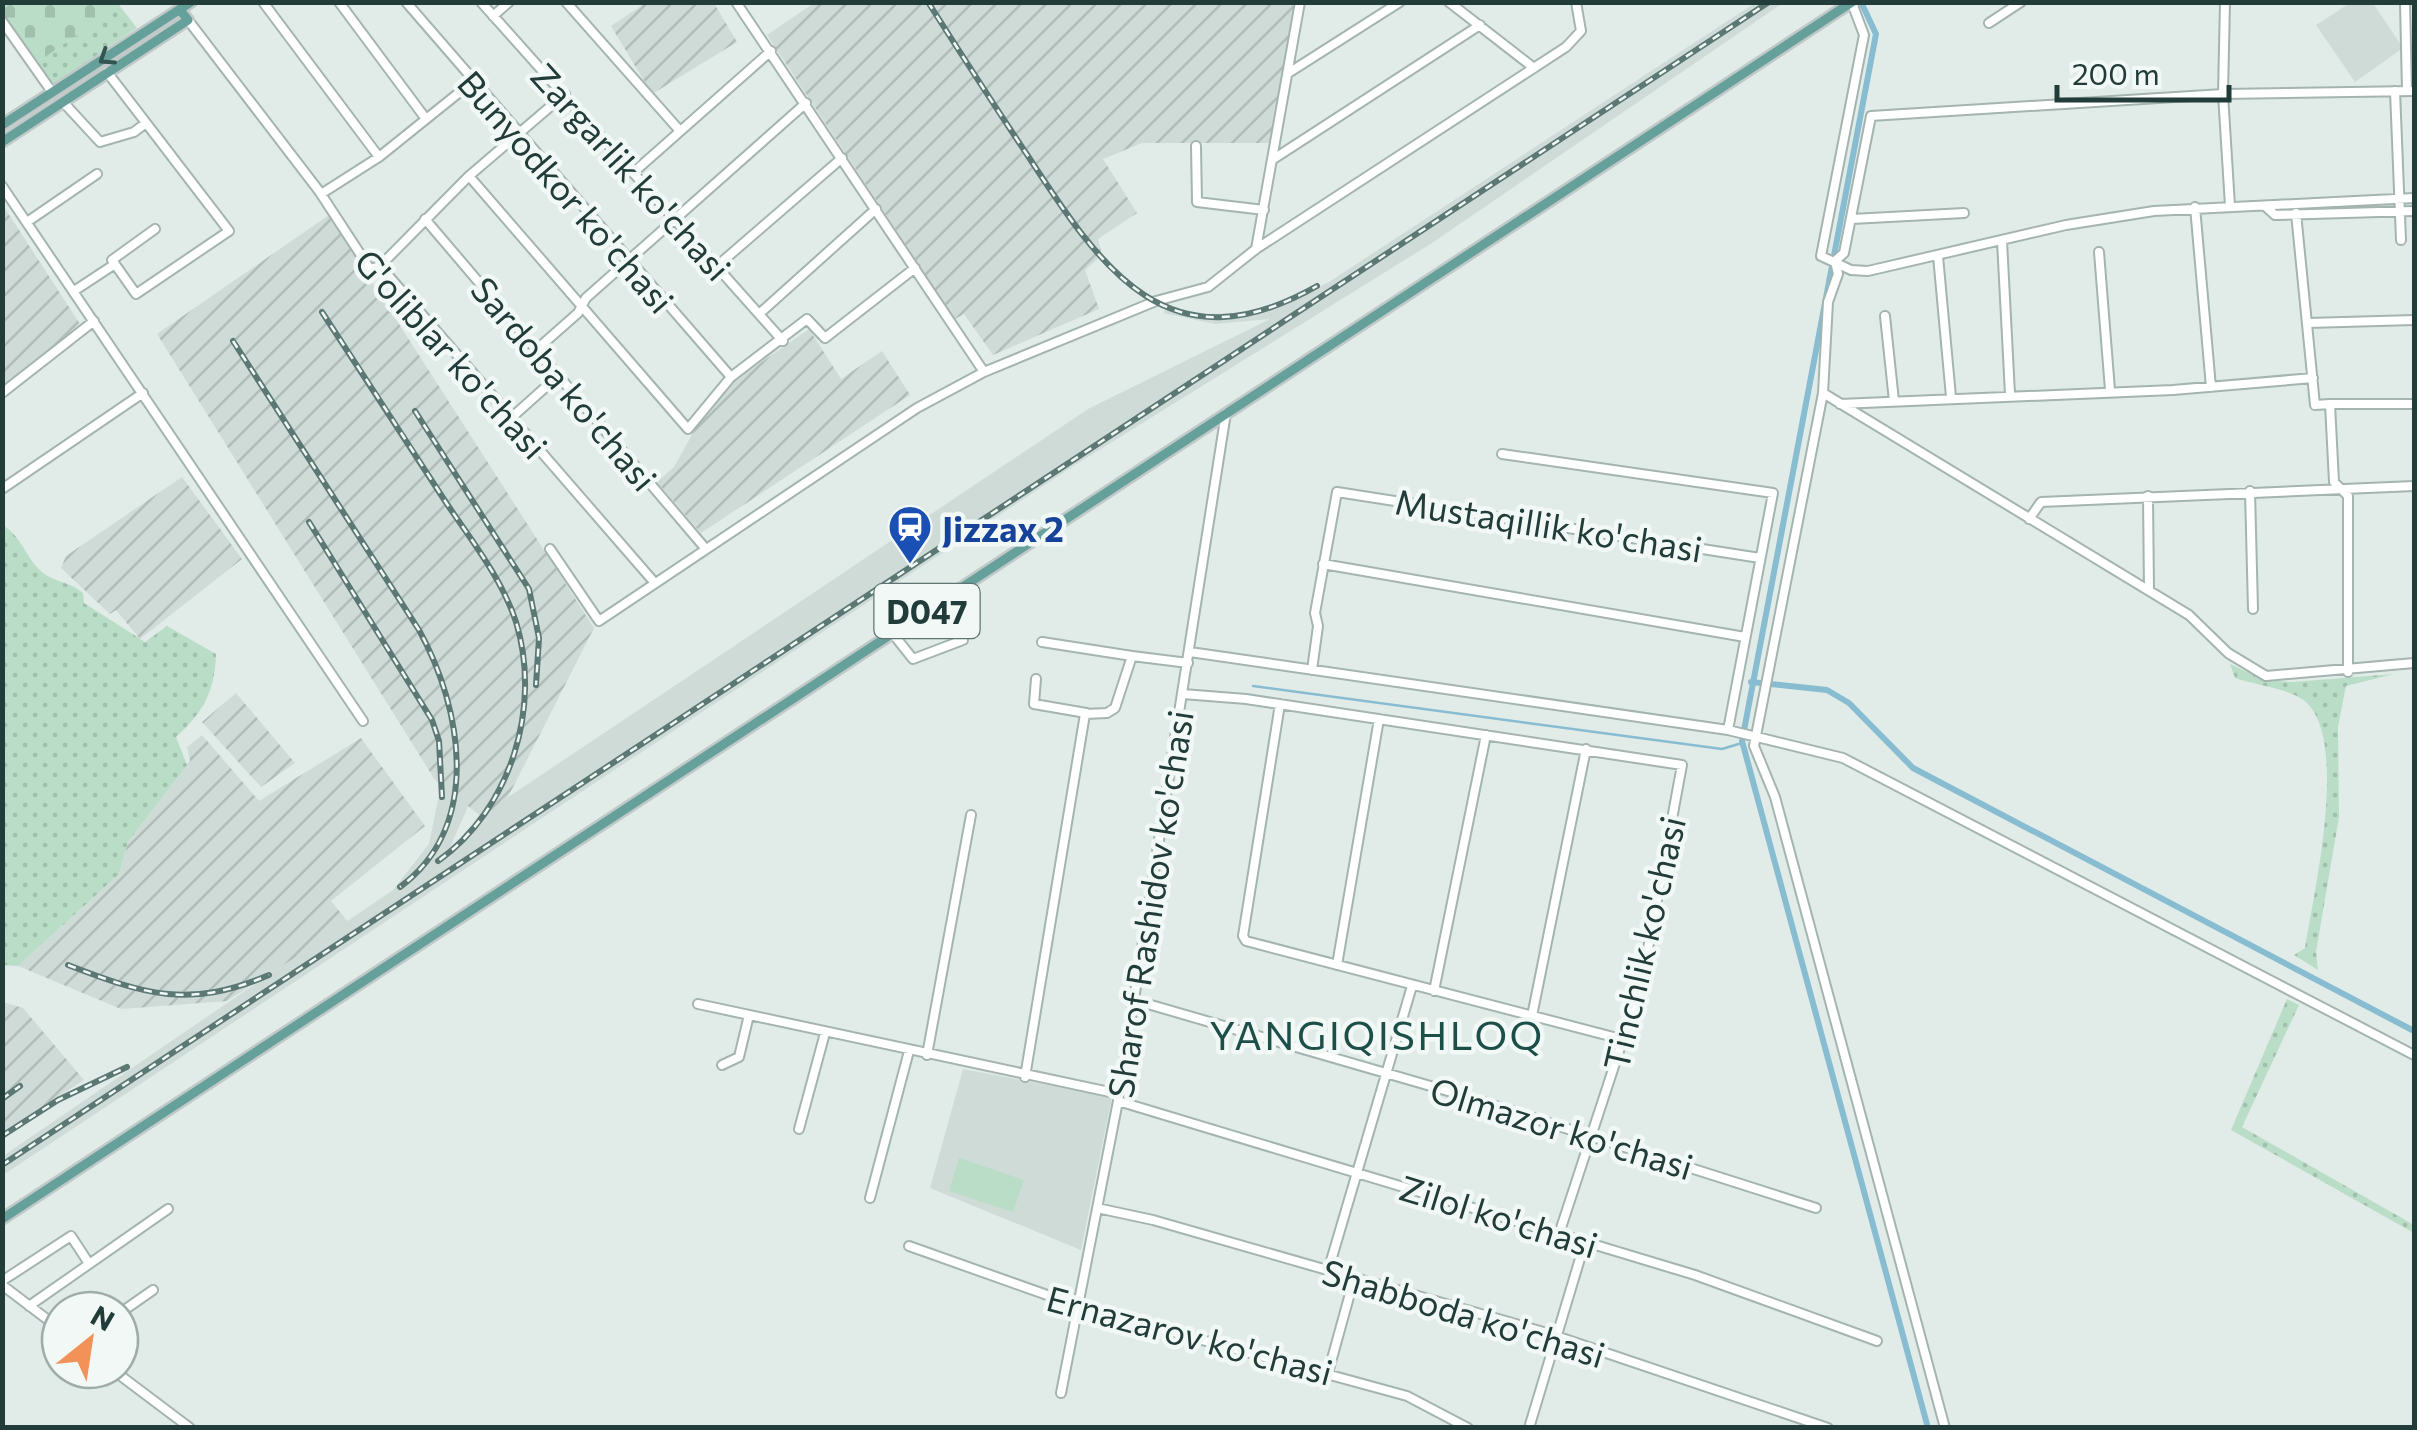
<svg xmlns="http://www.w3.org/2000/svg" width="2417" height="1430" viewBox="0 0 2417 1430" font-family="Commissioner,sans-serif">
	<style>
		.built { fill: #cfdbd7 }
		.industrial { fill: url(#industrial-furrows) }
		.grass { fill: url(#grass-dots) }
		.cemetery { fill: url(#cemetery-stones) }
		.pitch { fill: #baddc8 }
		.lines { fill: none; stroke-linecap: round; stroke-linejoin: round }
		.stream { stroke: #88bcd1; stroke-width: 2.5 }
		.canal { stroke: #88bcd1; stroke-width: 6 }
		.minor-casing { stroke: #a4b4b0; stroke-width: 12 }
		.major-casing { stroke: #c1c8c8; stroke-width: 14 }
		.minor { stroke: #fff; stroke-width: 8 }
		.major { stroke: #65a19a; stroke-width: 9 }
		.rail-casing { stroke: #5c7874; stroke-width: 6 }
		.rail { stroke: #f1f8f6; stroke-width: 2.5; stroke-dasharray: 8; stroke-linecap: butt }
		.oneway { stroke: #325551 }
		.labels { text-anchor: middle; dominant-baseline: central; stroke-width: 9; stroke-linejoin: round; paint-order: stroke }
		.shield { fill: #f1f8f6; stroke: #5f7472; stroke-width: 2.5 }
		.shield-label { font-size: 32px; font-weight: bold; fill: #213c39 }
		.street-label { font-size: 35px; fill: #213c39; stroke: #f1f8f6 }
		.transit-label { font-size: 35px; font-weight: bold; fill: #164399; stroke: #f1f8f6; text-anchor: start }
		.quarter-label { font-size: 40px; letter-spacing: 2.5px; fill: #1d4f49; stroke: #f1f8f6 }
	</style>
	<defs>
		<pattern id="industrial-furrows" width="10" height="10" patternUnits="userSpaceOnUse" patternTransform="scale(2.5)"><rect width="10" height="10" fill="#cfdbd7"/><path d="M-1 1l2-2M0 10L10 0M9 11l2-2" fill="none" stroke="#b1bdb9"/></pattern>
		<pattern id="grass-dots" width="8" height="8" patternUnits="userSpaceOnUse" patternTransform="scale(2.5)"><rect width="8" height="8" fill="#baddc8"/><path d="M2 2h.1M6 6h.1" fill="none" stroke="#a0bfad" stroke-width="1.8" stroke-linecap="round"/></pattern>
		<pattern id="cemetery-stones" width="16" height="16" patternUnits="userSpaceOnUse" patternTransform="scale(2.5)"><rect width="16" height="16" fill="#baddc8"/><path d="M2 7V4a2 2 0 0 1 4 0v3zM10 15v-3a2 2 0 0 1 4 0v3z" fill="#a0bfad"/></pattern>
	</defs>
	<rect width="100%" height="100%" fill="#e1ece8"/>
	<!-- built -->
	<path class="built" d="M1755,3H1783L1432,243L1075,465L3,1175V1156L393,890L429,844L441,785L469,804L448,852L481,815L487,822L504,800L1088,409L1270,319L1215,324L1163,313L1168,306L1202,314L1247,313L1278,307L1329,282Z
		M2350,3H2373L2403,48L2355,82L2316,25Z
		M963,1069L1112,1097L1081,1250L930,1188Z"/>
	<!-- industrial -->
	<path class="industrial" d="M647,2L714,3L737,42L652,94L611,26Z
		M814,3H1294L1271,143H1142L1103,159L1137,213L1098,239L1102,255L1085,270L1099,309L993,355L964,314L955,319L767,35Z
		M2,204L80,324L3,388H2Z
		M329,215L594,628L506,801L488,822L435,780L157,334Z
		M809,329L841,379L882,351L910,395L701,533L657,482L674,467L714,395Z
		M182,477L242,559L140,639L116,610L110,614L61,568L66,556Z
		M236,693L295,763L261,787L202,722Z
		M202,735L259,801L361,738L425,826L331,901L349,923L227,1001L121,1009L18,966L119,874L128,842L190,761L187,747Z
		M3,1002L23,1008L84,1080L3,1133Z"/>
	<!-- grass -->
	<path class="grass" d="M119,5L137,28L51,86L35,64Z
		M2,525C23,536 27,563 46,575C59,583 72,583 83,593L84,603L145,642L167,626L216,654C215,691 203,713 176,737L187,765L128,842L119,874L18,966L2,965Z
		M2230,664L2264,680L2292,682L2394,674L2346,686L2338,727L2339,817L2316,952L2318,970L2294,955L2305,948C2313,896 2352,733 2302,699C2285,688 2255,685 2235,678Z
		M2287,999L2299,1005L2242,1127L2414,1225V1233L2231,1130Z"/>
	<!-- cemetery -->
	<path class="cemetery" d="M2,3H123L35,64L3,16Z"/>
	<!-- pitch -->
	<path class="pitch" d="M959,1158L1024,1180L1013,1212L949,1191Z"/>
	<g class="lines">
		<!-- stream -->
		<path class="stream" d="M1253,686L1722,749L1742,743"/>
		<!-- canal -->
		<path class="canal" d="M1861,2L1876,34L1742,741L1928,1428
			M1751,682L1827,690L1849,703L1913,768L2414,1031"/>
		<defs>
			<path id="minor" d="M263,2L379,157
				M339,2L426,119
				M406,2L731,377
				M481,2L783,341
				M566,2L680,131
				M736,2L984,372
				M1449,2L1534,68
				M2225,2L2223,94L2230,206
				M2405,2L2407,91
				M1852,3L1864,35L1821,256L1851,270L1868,271L2066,225L2154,211L2414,198
				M493,16L509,2
				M188,20L319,191L370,269L380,266L654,582
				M2,21L52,92
				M1989,23L2021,2
				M107,72L229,231L136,294L112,260L155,229
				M1290,72L1400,2
				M2395,91L2401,240
				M63,102L100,142L134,132L146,123
				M1196,146L1197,202L1264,210
				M1275,158L1480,25
				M634,172L771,51
				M469,176L688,429L731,377L807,319L825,338L915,268
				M2,186L363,721
				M321,194L379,157L471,83
				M2265,206L2275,215L2414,211
				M2195,207L2211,387
				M2296,213L2315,405L2330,404L2334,482L2348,496V672
				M425,219L705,548
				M1852,219L1964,213
				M27,222L97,174
				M2002,241L2010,394
				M1256,249L1300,2
				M2099,252L2110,390
				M1938,256L1951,397
				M1835,261L1838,274L1828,302L1823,393L1754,746L1775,797L1945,1428
				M1835,261L1844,253L1871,116L2223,94L2414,91
				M380,266L469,176L565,94
				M717,266L842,158
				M74,291L115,264
				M759,314L876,209
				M1885,316L1894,401
				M2308,323L2414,320
				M536,350L578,313L586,298L806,103
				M2,393L94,321
				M1823,393L2189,615L2228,653L2266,676L2414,663
				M1840,404L2173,390L2313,378
				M2330,404H2414
				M511,418L558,376
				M1502,454L1773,493L1728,730
				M2,489L143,393
				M2250,491L2253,609
				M2148,496L2149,590
				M2029,519L2041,502L2414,486
				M550,549L599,621L917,408L984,372L1156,301L1208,287L1256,249L1566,47L1581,31L1576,2
				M1323,564L1745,637
				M893,634L913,659L963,640
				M1042,642L1132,656
				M1190,652L1728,730L1843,758L2414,1055
				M1312,670L1318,626L1315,613L1337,492L1760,558
				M1036,679L1034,704L1086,713
				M1183,694L1246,699L1682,765L1642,981L1559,1234
				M1280,704L1243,936L1246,941L1625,1040
				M1337,965L1379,719
				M1434,991L1486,735
				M1134,1000L1458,1094L1816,1208
				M698,1004L1119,1094
				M1532,1016L1586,749
				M927,1055L971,815
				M722,1065L739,1057L749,1015
				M1025,1077L1085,714L1107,713L1115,708L1132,656L1188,663
				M1118,1101L1695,1275L1877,1341
				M799,1129L825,1033
				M870,1198L909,1051
				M1097,1208L1153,1220L1547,1333L1828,1428
				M909,1246L1078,1306L1407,1396L1468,1428
				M1328,1271L1412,986
				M2,1281L71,1236L88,1262
				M2,1285L60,1329
				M29,1306L168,1209
				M120,1313L153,1290
				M113,1370L190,1428
				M1328,1373L1354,1279
				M1061,1393L1118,1101L1226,413
				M1529,1428L1585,1242"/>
			<path id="major" d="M2,125L191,2
				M2,142L188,20L180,10
				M2,1219L1852,2"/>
		</defs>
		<!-- minor casing -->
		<use href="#minor" class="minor-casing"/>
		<!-- major casing -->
		<use href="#major" class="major-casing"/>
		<!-- minor -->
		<use href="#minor" class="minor"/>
		<!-- major -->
		<use href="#major" class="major"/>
		<defs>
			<path id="rail" d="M928,2C961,54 994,105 1028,156C1102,270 1169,370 1317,286
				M322,312C364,376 406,440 447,504C472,541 502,579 516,622C542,707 511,809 438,861
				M233,341L419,630C462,708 483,826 400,887
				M415,411L529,589L539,638L536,685
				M309,522L432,720L439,741L442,797
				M68,965C146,995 189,1009 269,975
				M2,1099L20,1086
				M2,1136L58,1100L127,1067
				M2,1165L1769,2"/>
		</defs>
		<!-- rail casing -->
		<use href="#rail" class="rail-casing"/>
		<!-- rail -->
		<use href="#rail" class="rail"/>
	</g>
	<!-- one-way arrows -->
	<defs><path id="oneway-chevron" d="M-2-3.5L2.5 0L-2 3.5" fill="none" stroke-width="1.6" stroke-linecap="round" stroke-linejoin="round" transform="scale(2.5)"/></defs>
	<use class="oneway" href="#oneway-chevron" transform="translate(106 58) rotate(147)"/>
	<!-- icons -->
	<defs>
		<symbol id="station-pin" viewBox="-11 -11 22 30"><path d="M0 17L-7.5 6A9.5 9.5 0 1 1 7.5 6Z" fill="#1a4fb4" stroke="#f1f8f6"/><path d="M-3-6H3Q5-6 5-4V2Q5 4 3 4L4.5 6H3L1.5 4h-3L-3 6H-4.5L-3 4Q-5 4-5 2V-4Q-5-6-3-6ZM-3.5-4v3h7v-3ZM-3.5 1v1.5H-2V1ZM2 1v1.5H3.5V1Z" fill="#fff"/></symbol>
	</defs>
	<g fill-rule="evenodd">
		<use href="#station-pin" x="885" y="502" width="50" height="68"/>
	</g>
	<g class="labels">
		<!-- shield labels -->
		<rect class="shield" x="874.5" y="584" width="105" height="54" rx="8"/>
		<g class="shield-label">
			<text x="927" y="611">D047</text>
		</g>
		<!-- street labels -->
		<g class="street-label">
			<text transform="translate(632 171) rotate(48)">Zargarlik ko'chasi</text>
			<text transform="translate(567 191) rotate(49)">Bunyodkor ko'chasi</text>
			<text transform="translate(452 353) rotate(48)">G'oliblar ko'chasi</text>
			<text transform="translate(565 383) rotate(50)">Sardoba ko'chasi</text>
			<text transform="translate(1549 524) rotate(9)">Mustaqillik ko'chasi</text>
			<text transform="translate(1149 904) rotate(-81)">Sharof Rashidov ko'chasi</text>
			<text transform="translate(1643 943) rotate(-77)">Tinchlik ko'chasi</text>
			<text transform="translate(1562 1127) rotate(17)">Olmazor ko'chasi</text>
			<text transform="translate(1499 1215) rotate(17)">Zilol ko'chasi</text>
			<text transform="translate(1464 1312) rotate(17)">Shabboda ko'chasi</text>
			<text transform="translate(1190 1334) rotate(15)">Ernazarov ko'chasi</text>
		</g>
		<!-- transit labels -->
		<g class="transit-label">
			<text x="942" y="527">Jizzax 2</text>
		</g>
		<!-- quarter labels -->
		<g class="quarter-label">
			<text x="1377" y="1033">YANGIQISHLOQ</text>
		</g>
	</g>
	<!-- border -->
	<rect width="2417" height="1430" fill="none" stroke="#213c39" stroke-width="10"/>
	<!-- north arrow -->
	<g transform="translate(90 1340) rotate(30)"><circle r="48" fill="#f1f8f6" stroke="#9eadaa" stroke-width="2.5"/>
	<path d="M0-8L18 38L0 25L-18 38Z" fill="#f29258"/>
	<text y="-15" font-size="28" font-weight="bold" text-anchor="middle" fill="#213c39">N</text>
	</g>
	<!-- scale -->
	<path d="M2057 85v15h172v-15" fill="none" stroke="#213c39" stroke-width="5"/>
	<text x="2072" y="85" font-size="30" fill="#213c39" stroke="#f1f8f6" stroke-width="8" paint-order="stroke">200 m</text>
</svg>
